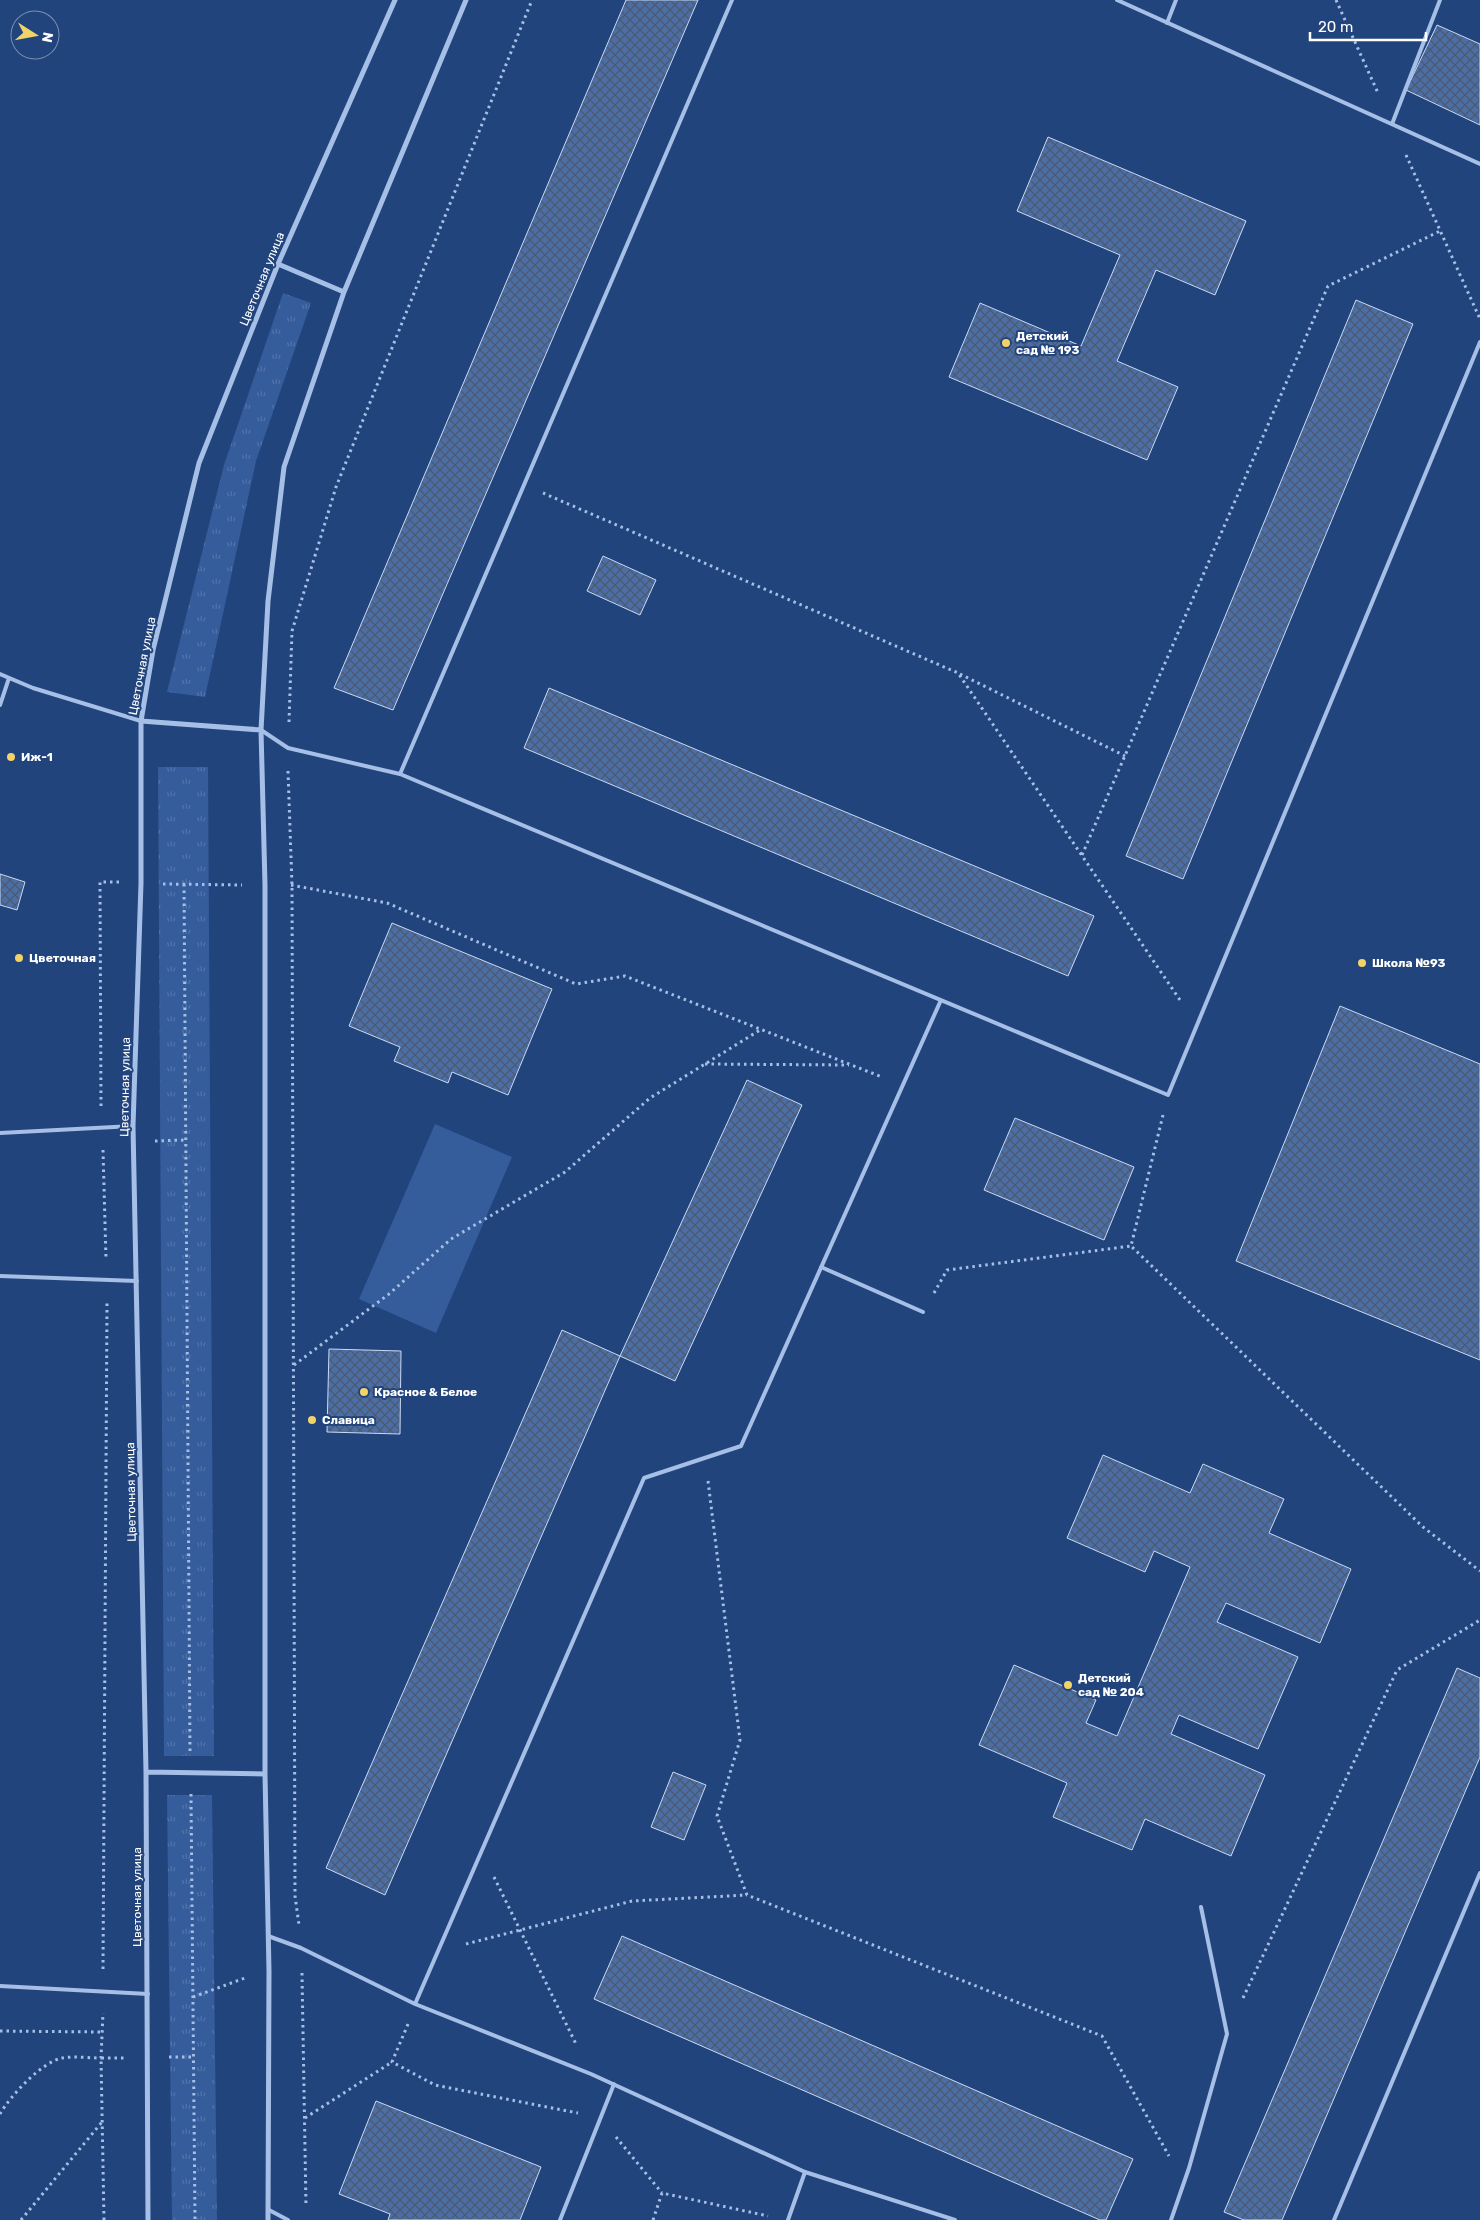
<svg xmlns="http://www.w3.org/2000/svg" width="1480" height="2220" viewBox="0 0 1480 2220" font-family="Rubik,sans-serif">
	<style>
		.grass { fill: url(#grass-tufts) }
		.pitch { fill: #355c9b }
		.building { fill: url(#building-cross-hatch); stroke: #c9daf5 }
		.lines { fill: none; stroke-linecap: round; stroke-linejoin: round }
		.path { stroke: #a6bfe6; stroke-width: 3; stroke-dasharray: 2.5 4; stroke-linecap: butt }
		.lane { stroke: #a6bfe6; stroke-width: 4 }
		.street { stroke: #a6bfe6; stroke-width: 5 }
		.poi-dot { fill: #f2d368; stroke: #22447d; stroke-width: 2 }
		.labels { text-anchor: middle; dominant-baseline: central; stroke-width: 4; stroke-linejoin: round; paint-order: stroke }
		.street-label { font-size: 12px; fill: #fff; stroke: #22447d }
		.poi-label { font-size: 12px; font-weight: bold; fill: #fff; stroke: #22447d; text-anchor: start }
	</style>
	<defs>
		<pattern id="grass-tufts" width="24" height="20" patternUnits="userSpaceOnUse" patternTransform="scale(1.25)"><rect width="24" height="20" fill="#355c9b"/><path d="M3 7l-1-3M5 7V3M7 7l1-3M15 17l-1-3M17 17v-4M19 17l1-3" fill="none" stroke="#5374aa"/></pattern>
		<pattern id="building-cross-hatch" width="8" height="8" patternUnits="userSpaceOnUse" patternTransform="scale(1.25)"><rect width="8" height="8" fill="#4b6ea6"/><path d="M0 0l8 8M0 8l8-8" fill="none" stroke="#4c5a70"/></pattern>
	</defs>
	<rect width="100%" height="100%" fill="#22447d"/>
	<!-- grass -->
	<path class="grass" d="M283,293L311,303L256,461L205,697L167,692L224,465Z
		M158,767H208L214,1756H164Z
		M167,1795H212L217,2220H172Z"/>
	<!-- pitch -->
	<path class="pitch" d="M435,1124L512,1157L436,1333L359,1299Z"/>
	<!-- building -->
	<path class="building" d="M626,0H698L393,710L334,688Z
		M1437,25L1480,44V125L1406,90Z
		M1048,137L1246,221L1215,295L1156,270L1117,361L1178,387L1147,460L949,377L980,303L1081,346L1120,255L1017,211Z
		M1356,300L1413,324L1183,879L1126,856Z
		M603,556L656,580L640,615L587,591Z
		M549,688L1094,916L1068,976L524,748Z
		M0,874L25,882L17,910L0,905Z
		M392,923L552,989L508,1095L452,1072L448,1083L394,1061L400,1047L349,1026Z
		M1340,1006L1480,1064V1360L1236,1261Z
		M747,1080L802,1105L675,1381L620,1356Z
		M1015,1118L1134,1167L1104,1240L984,1190Z
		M562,1330L620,1356L385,1895L326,1868Z
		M329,1349L401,1351L400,1434L327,1432Z
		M1103,1455L1190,1493L1203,1464L1284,1499L1269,1533L1351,1569L1320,1643L1226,1603L1217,1622L1298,1657L1258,1749L1179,1715L1171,1734L1265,1775L1231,1856L1145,1819L1132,1850L1053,1817L1067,1783L979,1745L1014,1665L1096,1700L1086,1723L1117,1736L1190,1567L1154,1551L1145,1572L1067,1538Z
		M1457,1668L1480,1678V1757L1282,2220H1244L1224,2212Z
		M673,1772L706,1785L684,1840L651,1827Z
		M622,1936L1133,2159L1106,2220H1100L594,1999Z
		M376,2101L541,2167L520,2220H388L390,2214L339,2194Z"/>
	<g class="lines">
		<!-- path -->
		<path class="path" d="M1336,0L1378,93
			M1406,155L1480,319
			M543,493L958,673L1182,1003
			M960,674L1125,756
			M289,722L292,631L336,487L532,0
			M288,771L292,885L295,1896L299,1925
			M1082,855L1328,286L1440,231
			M163,884L242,885
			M184,884L190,1751
			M291,885L387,903L576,984L625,976L882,1077
			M705,1064L849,1065
			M101,1106L100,882H119
			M1163,1115L1131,1246L1423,1527L1480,1571
			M155,1141L185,1140
			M103,1150L106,1259
			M934,1293L947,1270L1131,1246
			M294,1365L389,1294L451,1239L565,1172L650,1098L760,1030
			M708,1481L740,1740L717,1816L747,1895L1102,2036L1169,2156
			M191,1794L195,2220
			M494,1877L576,2044
			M466,1944L632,1901L747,1895
			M103,1969L107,1303
			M302,1973L306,2207
			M193,1997L245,1978
			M1243,1998L1397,1670L1480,1620
			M408,2024L392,2062L435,2085L578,2113
			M0,2031L102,2032
			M169,2057H193
			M0,2114C10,2096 42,2062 62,2058C75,2056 89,2058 101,2058L103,2013
			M305,2118L392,2062
			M616,2137L662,2193
			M21,2220L102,2122
			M104,2220L101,2058H125
			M653,2220L662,2193L768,2216"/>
		<!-- lane -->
		<path class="lane" d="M1117,0L1480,164
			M1167,23L1176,0
			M1392,124L1440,0
			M0,674L33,688L141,721
			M0,705L9,678
			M261,730L288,748L400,774L1168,1095L1480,342
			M400,774L732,0
			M0,1133L133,1126
			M821,1267L923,1312
			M0,1276L137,1281
			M268,1936L301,1948L415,2004L591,2074L805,2172L955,2220
			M0,1986L148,1994
			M415,2004L644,1478L741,1446L941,1000
			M269,2210L288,2220
			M560,2220L614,2084
			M788,2220L805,2172
			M1171,2220L1189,2168L1227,2034L1201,1907
			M1334,2220L1480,1873"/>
		<!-- street -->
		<path class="street" d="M278,264L344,292
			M141,721L261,730
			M146,1772L265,1774
			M148,2220L146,1772L133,1126L141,883V721L153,650L199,463L278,264L395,0
			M268,2220L269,1971L265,1774V885L261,730L268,601L284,467L344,292L466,0"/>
	</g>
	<!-- markers -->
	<g class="poi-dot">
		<circle cx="1006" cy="343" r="5"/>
		<circle cx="11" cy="757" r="5"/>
		<circle cx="19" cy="958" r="5"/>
		<circle cx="1362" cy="963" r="5"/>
		<circle cx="364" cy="1392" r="5"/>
		<circle cx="312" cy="1420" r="5"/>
		<circle cx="1068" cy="1685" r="5"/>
	</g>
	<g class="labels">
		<!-- street labels -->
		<g class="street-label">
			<text transform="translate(262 279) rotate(-68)">Цветочная улица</text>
			<text transform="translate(142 666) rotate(-79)">Цветочная улица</text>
			<text transform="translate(125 1087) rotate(-89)">Цветочная улица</text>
			<text transform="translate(131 1492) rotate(-91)">Цветочная улица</text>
			<text transform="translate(137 1897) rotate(-90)">Цветочная улица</text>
		</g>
		<!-- poi labels -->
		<g class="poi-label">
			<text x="1016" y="336">Детский<tspan x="1016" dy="14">сад № 193</tspan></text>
			<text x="21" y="757">Иж-1</text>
			<text x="29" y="958">Цветочная</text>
			<text x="1372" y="963">Школа №93</text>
			<text x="374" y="1392">Красное &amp; Белое</text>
			<text x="322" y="1420">Славица</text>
			<text x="1078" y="1678">Детский<tspan x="1078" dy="14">сад № 204</tspan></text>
		</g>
	</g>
	<!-- north arrow -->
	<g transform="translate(35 35) rotate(101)"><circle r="24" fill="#22447d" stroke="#7a8fb1"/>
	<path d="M0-4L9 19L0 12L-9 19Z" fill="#f2d368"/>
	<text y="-8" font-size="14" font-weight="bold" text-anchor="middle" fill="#ffffff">N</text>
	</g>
	<!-- scale -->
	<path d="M1310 32v8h116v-8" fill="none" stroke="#ffffff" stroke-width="2.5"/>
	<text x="1318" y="32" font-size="15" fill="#ffffff" stroke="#22447d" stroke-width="4" paint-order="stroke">20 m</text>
</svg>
